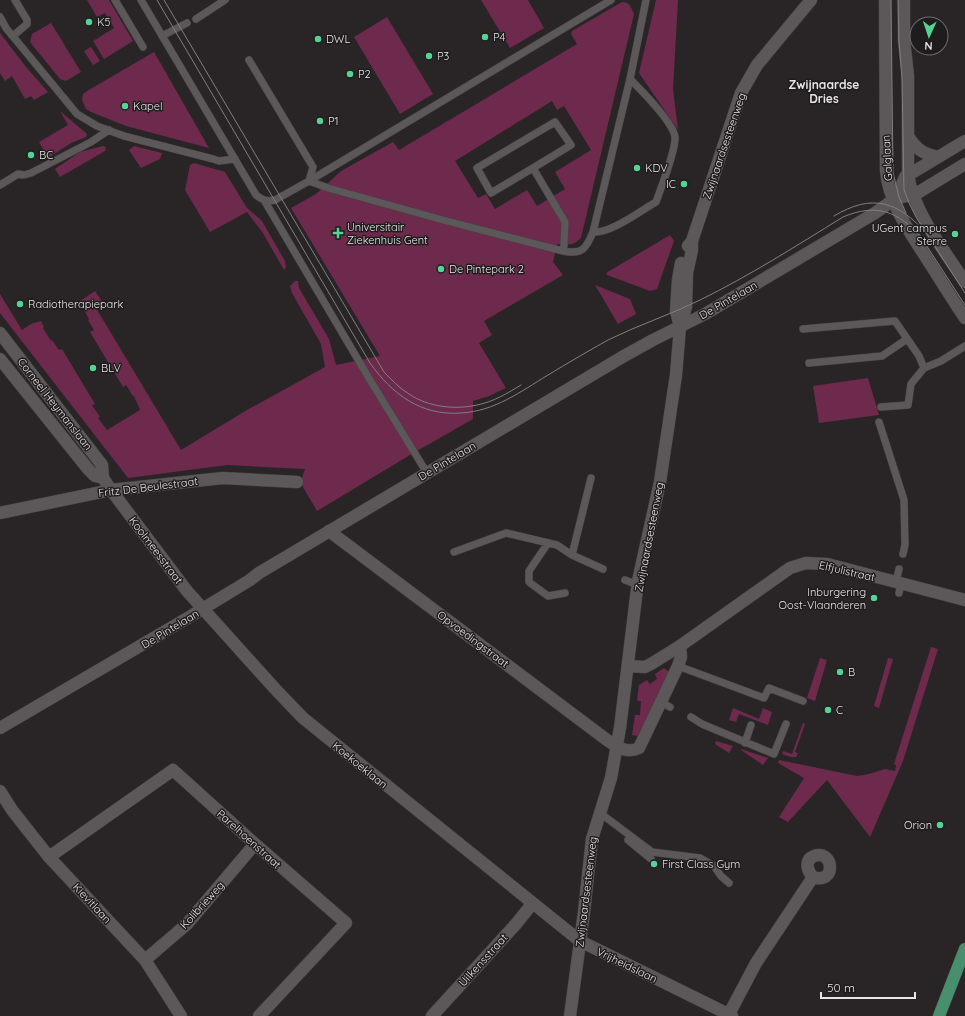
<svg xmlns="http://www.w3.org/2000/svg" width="965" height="1016" viewBox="0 0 965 1016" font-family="Quicksand,sans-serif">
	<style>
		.green { fill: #6d2a4c; fill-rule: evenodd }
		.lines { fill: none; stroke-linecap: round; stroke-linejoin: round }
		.service-casing { stroke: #444243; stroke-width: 8 }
		.minor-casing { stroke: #444243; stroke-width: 13 }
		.tertiary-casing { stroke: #444243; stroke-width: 13 }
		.primary-casing { stroke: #444243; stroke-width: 13 }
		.service { stroke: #5c5859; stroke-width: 7 }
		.minor { stroke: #5c5859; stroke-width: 12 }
		.tertiary { stroke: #5c5859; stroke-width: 12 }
		.primary { stroke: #488f6d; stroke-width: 12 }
		.tram { stroke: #827f80; stroke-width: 1 }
		.poi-dot { fill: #54d395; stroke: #1f1c1d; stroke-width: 1.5 }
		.labels { text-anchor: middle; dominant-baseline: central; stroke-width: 3; stroke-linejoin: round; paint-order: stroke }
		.poi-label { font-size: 11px; fill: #e7e5e6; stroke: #1f1c1d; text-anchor: start }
		.street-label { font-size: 11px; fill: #e7e5e6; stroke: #1f1c1d }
		.neighbourhood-label { font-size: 12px; font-weight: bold; fill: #e7e5e6; stroke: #1f1c1d }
	</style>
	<rect width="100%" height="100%" fill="#292527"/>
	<!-- green -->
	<path class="green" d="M87,0H109L133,41L104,59L93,41L114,28L105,13L97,17Z
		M481,0H528L544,28L510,48Z
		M656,0H678L673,89L678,130L639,73Z
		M622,2C630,2 631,7 634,14L581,238C573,246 567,245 557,244L553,262L563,275L484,321L492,335L479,343L506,388L489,396L473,401V419L410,455L317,511L303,487L302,478L305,469L227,465L128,478L0,313V294L22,330L31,324L41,321L44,327L43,328L51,341L52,340L59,350L62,349L95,404L92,405L100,417L98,418L107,430L140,410L134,396H133L126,385L123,387L90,332L94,330L88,320L89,319L81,305L79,306L77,303L95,291L103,303L96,308L181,450L247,410L325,367L321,344L292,293L290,286L295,281H298L299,288L329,339L336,365L380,356L291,208L316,194L341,171L393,142L399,150L577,44L571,34L572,31ZM552,101L557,110L564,106L591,150L555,172L565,189L537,206L527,190L495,209L486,194L478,198L455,161Z
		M387,17L433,94L400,114L354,37Z
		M51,23L81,72L66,81L60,79L30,42L32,34Z
		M0,33L26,67L48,92L34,100L31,96L25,99L12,76L5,81L0,73Z
		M91,47L100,61L93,65L84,51Z
		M154,52L209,148L126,126L91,112L86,109L82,100L83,94L87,91Z
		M60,111L87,134L86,137L71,143L48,158L39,142L68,125Z
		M103,146L106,147L105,151L60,177L55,169L80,152Z
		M134,146L162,153L160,159L141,168L129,150Z
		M194,163L225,172L247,208L262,221L285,261L286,267L284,270L263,233L247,212L210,232L185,190L190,165Z
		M670,235L674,241L657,289L650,291L607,275L606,273Z
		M595,285L630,299L636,314L618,324Z
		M868,378L879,415L819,423L813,386Z
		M931,647L938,649L903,761L870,837L827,780L788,822L779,817L804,778L778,763L779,760L857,776L869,774L885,769L895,771L896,765L894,764Z
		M820,658L827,660L815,701L807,698Z
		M888,658L893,659L879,708L874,706Z
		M664,668L669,672L643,731L637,736L632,735L635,715H640L641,701H637L639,685L647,680L650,684L657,679L655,674Z
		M733,708L759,719L763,708L772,712L768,725L739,714L736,722L729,720Z
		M803,723L805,724L795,752L798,753L796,757H791L782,754L783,751L792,754Z
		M716,741L733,746L729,753L715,744Z
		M741,749L768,758L763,765L741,750Z"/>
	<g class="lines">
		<defs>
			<path id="service" d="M115,0L143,47
				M141,0L256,195C262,200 267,202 275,200L309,181L611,0
				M0,17L6,28L77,114L97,126L124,136L213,159L219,161L235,159
				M196,19L225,0
				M13,36L27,24V20L15,0
				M162,36L187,23
				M249,60L313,167L309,181
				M533,168L491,193L477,168L555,122L571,145L533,168L565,222L564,245L563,251
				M309,181L328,188L443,220L563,251C582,255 586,249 593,232L630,79L646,0
				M0,185L18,174L24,175L31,173L91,142L109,130
				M264,200L370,380L427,473
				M593,232C610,234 640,211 656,202C661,188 676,150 675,137C673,122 641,90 630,79
				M803,329L895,321L919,356L924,368L941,361L965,346
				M809,363L882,356L907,339
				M881,407L908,405L911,384L924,368
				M879,422L904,500L905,545L903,554
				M548,543L529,571V582L548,596L565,593
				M454,552L506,533L557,545L572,555L603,569
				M572,555L591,478
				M625,580L638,585
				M896,582L899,569
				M899,593L901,584
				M678,666L764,698L769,688L803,701
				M661,702L670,707
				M691,717L702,724L774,754L786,724
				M745,743L751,725
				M600,813L652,852L700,858L714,866L721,876L729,883
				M628,840L651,859"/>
			<path id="minor" d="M0,513L111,490L223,478L297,482
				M329,531L607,740C617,747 627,754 639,748L678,666L681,657L680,646
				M628,666L645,667L651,664L680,646L790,568L806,563L827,564L965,600
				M0,791L12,810L49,857L145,960L181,1016
				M49,857L173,770L255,844L346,923L259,1016
				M145,960L187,924L255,844
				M729,1014L756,963L813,877C837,885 834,849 814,856C804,860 807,871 813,877
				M432,1016L516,924L532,904"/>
			<path id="tertiary" d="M885,0L886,171C889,204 910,232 927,259C940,279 952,299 965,318
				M904,0V40L908,76V175C915,215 943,248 965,282
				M908,136C916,149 923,154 938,157
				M896,198L905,177L965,141
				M688,246L692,241L741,93L757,65L811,0
				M680,327L676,311L678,280L681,263
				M0,333L102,465L103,478L111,490L187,591L277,691L303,718L580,941L732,1016
				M0,359L88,469L95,476L103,478
				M0,728L186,619L250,580L259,573L624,356L653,340L705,314L875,213L896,198L912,195L919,192L965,164
				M570,1016L584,912L592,839L611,778L620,728L638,581L660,482L676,375L680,327L686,307L687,273L692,250V241"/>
			<path id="primary" d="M939,1016L965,949"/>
		</defs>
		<!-- service casing -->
		<use href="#service" class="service-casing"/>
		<!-- minor casing -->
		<use href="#minor" class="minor-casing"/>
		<!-- tertiary casing -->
		<use href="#tertiary" class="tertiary-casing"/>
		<!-- primary casing -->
		<use href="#primary" class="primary-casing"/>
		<!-- service -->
		<use href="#service" class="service"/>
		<!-- minor -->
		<use href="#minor" class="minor"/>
		<!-- tertiary -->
		<use href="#tertiary" class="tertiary"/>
		<!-- primary -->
		<use href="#primary" class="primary"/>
		<!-- tram -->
		<path class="tram" d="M157,0L370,363C392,394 421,416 461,413C495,411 520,392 548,375C568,363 588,351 608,340C638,325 670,315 700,300C749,276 796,246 843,217C876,203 898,211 921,237
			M164,0L384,372C392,380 399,388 409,394C428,407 455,410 477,405C493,402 508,393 521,385
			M891,0L893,173L899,197L906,213
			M898,0L899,41L902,79L904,190L909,203L916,217L965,293
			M834,216C872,193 898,201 927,234
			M919,234L965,305"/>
	</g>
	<!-- markers -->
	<g class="poi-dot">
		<circle cx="89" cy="22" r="4"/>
		<circle cx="485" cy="37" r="4"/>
		<circle cx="318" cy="39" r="4"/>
		<circle cx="429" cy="56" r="4"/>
		<circle cx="350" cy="74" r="4"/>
		<circle cx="125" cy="106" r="4"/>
		<circle cx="320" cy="121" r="4"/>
		<circle cx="31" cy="155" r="4"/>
		<circle cx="637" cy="168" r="4"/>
		<circle cx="684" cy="184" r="4"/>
		<path d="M336 227h4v4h4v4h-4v4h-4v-4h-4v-4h4z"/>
		<circle cx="955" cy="234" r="4"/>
		<circle cx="441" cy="269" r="4"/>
		<circle cx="20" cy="304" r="4"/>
		<circle cx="93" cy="368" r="4"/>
		<circle cx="874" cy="598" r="4"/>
		<circle cx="840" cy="672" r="4"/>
		<circle cx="828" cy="710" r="4"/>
		<circle cx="940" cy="825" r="4"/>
		<circle cx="654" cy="864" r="4"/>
	</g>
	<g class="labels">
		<!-- poi labels -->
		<g class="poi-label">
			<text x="97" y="22">K5</text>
			<text x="493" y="37">P4</text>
			<text x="326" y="39">DWL</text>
			<text x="437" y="56">P3</text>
			<text x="358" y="74">P2</text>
			<text x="133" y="106">Kapel</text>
			<text x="328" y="121">P1</text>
			<text x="39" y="155">BC</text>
			<text x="645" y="168">KDV</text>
			<text x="676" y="184" text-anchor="end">IC</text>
			<text x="347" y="227">Universitair<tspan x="347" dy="13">Ziekenhuis Gent</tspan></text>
			<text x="947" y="228" text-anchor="end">UGent campus<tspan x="947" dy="13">Sterre</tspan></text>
			<text x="449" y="269">De Pintepark 2</text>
			<text x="28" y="304">Radiotherapiepark</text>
			<text x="101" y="368">BLV</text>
			<text x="866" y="592" text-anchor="end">Inburgering<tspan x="866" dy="13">Oost-Vlaanderen</tspan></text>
			<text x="848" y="672">B</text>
			<text x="836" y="710">C</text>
			<text x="932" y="825" text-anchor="end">Orion</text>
			<text x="662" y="864">First Class Gym</text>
		</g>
		<!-- street labels -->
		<g class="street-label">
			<text transform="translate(724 146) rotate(-71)">Zwijnaardsesteenweg</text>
			<text transform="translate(887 158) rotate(-93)">Galglaan</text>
			<text transform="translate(728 300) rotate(-30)">De Pintelaan</text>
			<text transform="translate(55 404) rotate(52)">Corneel Heymanslaan</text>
			<text transform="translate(447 461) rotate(-31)">De Pintelaan</text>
			<text transform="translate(148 487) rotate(-7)">Fritz De Beulestraat</text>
			<text transform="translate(649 537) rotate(-79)">Zwijnaardsesteenweg</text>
			<text transform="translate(156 550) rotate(53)">Koolmeesstraat</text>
			<text transform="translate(847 571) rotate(13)">Elfjulistraat</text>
			<text transform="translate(170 629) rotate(-31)">De Pintelaan</text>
			<text transform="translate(473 639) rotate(37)">Opvoedingstraat</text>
			<text transform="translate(360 765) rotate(39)">Koekoeklaan</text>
			<text transform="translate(249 839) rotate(42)">Parelhoenstraat</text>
			<text transform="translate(586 892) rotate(-83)">Zwijnaardsesteenweg</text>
			<text transform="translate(92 903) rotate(47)">Kievitlaan</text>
			<text transform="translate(202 905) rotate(-48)">Kolibrieweg</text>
			<text transform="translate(483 960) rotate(-48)">Uilkensstraat</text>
			<text transform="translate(627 965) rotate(26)">Vrijheidslaan</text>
		</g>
		<!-- neighbourhood labels -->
		<g class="neighbourhood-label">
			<text x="824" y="84">Zwijnaardse<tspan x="824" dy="14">Dries</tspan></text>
		</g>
	</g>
	<!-- north arrow -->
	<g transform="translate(929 36) rotate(183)"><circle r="19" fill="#1f1c1d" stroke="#6f6c6d"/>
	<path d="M0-3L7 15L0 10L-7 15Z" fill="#54d395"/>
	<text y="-6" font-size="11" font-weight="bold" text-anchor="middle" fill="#e7e5e6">N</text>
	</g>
	<!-- scale -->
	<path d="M821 992v6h94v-6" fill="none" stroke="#e7e5e6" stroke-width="2"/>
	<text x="827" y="992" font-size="12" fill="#e7e5e6" stroke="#1f1c1d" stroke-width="3" paint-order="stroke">50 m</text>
</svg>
